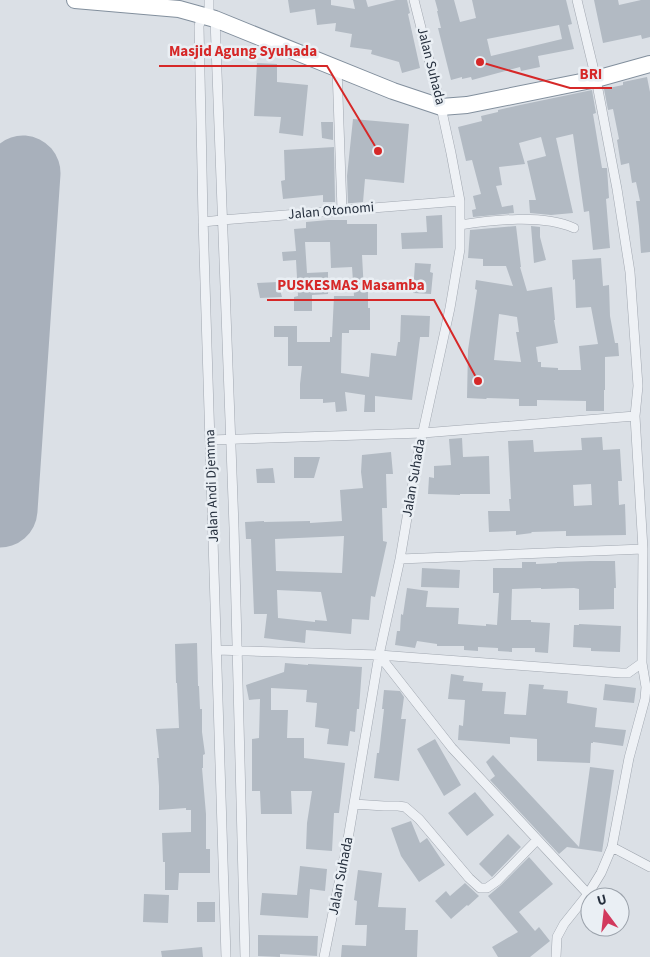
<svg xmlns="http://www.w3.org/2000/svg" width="650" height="957" viewBox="0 0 650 957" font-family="'Source Sans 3',sans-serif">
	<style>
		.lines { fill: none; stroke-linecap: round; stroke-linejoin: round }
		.taxiway { stroke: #a8b0bb; stroke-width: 30 }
		.runway { stroke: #a8b0bb; stroke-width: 75 }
		.building { fill: #b2bac3; fill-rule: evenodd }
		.street-casing { stroke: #a1a7b0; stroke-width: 10 }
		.highway-casing { stroke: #828f9d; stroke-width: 18 }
		.street { stroke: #eef1f5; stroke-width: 9 }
		.highway { stroke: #fff; stroke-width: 16 }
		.labels { text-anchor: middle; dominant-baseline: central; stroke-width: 5; stroke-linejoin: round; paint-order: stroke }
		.street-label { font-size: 14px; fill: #252f3d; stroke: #eaeff4 }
		.leader { fill: none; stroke: #d62828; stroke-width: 2 }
		.callout-dot { fill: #d62828; stroke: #eaeff4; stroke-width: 2 }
		.callout-label { font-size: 15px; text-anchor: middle; font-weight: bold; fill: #d62828; stroke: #eaeff4; stroke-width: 5; stroke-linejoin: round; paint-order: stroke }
	</style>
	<rect width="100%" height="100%" fill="#dbe0e6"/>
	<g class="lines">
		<!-- taxiway -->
		<path class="taxiway" d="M0,313L14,314"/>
		<!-- runway -->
		<path class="runway" d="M0,510L23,173"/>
	</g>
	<!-- building -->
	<path class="building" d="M288,0H331V5L355,9L353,0H366L368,7L396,0H407L410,13L408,14L420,68L402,73L399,62L371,54L372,50L350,47L352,34L335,31L336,23L317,25L315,9L290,13Z
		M435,0H454L460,22L476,18L472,0H566L572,24L568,25L574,49L538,56L540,67L521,71L520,67L472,80L471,77L462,79V77L451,80L438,28H441L437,11H438ZM559,25L562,39L491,56L487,39Z
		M594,0H618L619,5L641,0H650V37L642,39L641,35L603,43Z
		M257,63L277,64V82L308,85L303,136L279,133L281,117L254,116Z
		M647,77L650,92V252L641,253L639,226L636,201H640L636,182L632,183L629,163L621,165L617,140L619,139L613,109L608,110L604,89L623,85V82Z
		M592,90L596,113L593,114L602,168H607L609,198L606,199L610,248L593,250L589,211L584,212L573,134L556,138L573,213L551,215L530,213L529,200H536L527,161L546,156L541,137L519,143L525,164L499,167L502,185L496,186L502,207L513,205L514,213L473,217L472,210L476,209L473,196L481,194L472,160L466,161L458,127L482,121L481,116L498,112V110L520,105Z
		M353,119L409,124L404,183L365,179L363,202L352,203H348L347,176Z
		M321,122H333V140L322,138Z
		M334,147L335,202H323V195L283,199L281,181L285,180L284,150Z
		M442,215L443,248L402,249L401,233L427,232L426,216Z
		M328,220H347V224H377V255H362L364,292H368V308H370V330H349V333H342L341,373L369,377L371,353L396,356L398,342H400L401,315L430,316L429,337H420L412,400L375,396V412H364L365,395L345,392L347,411L336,412L335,402L323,403V399H300V384L302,366H288V337H274V326H297V342H330V337H332L334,296H354L352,267L331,268L330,242H305L307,273L328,272V294L312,295V311H294V297L298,296L296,260L283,261L282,252L296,251L294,229L306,228V222Z
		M516,226L521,267H520L527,291L552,287L555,320H554L558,343L536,347L538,362H541V367L558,368V370H581L579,346L598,344L591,307L576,308L575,279L573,280L572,260L601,258L603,286L609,285L610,316L615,343H618L619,356L605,357V390H604V411H586V401L537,400V406H519V399L487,398L486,399L467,398L468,350L477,290L475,289L476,280L513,286L506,266H483V259L468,258L470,230ZM499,314L517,317L519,332H516L521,362L494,360Z
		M531,226L540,227V237L546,260L534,263Z
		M415,263L431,264L430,272L433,273L431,294L413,293Z
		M278,282L282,297L260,298L257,283Z
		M602,437L603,450L620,449L622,481H618L619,505L625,504L626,535L566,536V531L531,532L532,533L516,535V531L489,532L488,511H510L509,499H511L508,441L533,440L534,452L582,450L581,438ZM591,484L592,505L574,506L573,485Z
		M462,438L463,457L489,456L490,494H460V495L428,494L429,477L434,478V466L451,465L449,439Z
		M391,452L393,474H386L387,508H382L383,541L387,542L375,597L371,596L369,620L352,619L351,634L306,630L305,643L264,638L267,614H254L251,539H246L245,522L264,521V522L310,521V523L342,521L340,490L363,488L361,472L362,455ZM344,536L342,573L276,571L275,539ZM277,590L321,592L327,621L315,620V622L278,618Z
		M294,457H320L314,478H294Z
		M273,468L275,483H257L256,469Z
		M590,561H615L616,588H614V609L579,610V589L574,588L541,589V588L512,589L511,620H531V622L550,623L548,653L535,652V648H512V652L498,651V648L478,647V651L464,650V646H437V644L417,641L415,648L395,645L397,631H400L401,614L403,615L407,588L428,591L426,607L459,608L458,624L486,626V624L497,625L499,593H493V568H522V562H536V564L557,563V562Z
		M422,568L460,570L459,588L421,587Z
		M579,624L621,626L620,652L591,651V648L573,647L574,625H579Z
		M197,643L198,686H199L200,709H202V732L205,754L203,755V768H202L206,814V849H210V873H179L178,890H165V862H163L162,833L191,832V810H186V808L159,810V786L157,758H159L156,729L179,728L177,683H176L175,644Z
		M285,663L308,665V664L362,667L359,709H357L355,732L350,731L348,746L327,744L329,729L315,727L317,703L306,702L307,690L271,688V710H288L287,738H304V758L345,763L339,813H334L332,851L306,849L307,823L312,791H291L292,814H261L260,791H252V739L259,738L260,699L249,700L246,685L284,672Z
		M451,674L464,676L463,681L483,683L482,691L506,692L504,714L526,715L529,684L544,685L543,689L568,691L567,703L597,708L595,727L626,730L623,746L593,742V743H591L590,763L537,761V739L510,737V744L458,740L459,725L463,726L465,700L448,699Z
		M605,684L636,688L634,703L603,700Z
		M384,690L400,691L404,697L401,719H406L399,781L374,778L377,753H379L384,709H382Z
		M435,739L461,785L444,796L417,749Z
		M493,755L579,847L590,767L614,770L602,852L567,847L559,854L490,780L495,776L486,762Z
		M475,792L494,815L467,836L448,813Z
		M411,821L420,843L427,838L445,865L419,882L401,856L391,828Z
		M508,834L521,847L492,877L479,864Z
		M529,857L553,884L519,912L535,931L539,927L550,941L530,957H498L492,947L518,932L488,896L501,885Z
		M300,866L327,869L325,891L310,889L308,918L260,915L262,893L297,895Z
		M358,870L382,873L378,907L406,908L405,930H418L417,957H341L342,945L366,946L367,925H355L357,901L354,900Z
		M465,883L479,896L468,906L467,905L451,919L435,901L446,891L450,896Z
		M144,894L169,895L168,923L143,922Z
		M197,902H215V922H197Z
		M258,935L318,936L317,956L280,954V957L258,956Z
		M202,947L203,957H162L161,951Z"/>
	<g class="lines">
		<defs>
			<path id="street" d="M202,16L199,26L203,218L226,957
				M209,17V0
				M215,19L234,527L245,957
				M337,68L342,210
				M203,222L222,220L460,201
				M460,225C493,220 542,214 574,228
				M210,440L423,433L635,416
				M400,559L643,549
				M217,650L379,655L621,673H628L642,663L643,549L635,416L638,386L630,272L617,189L596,79L577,0
				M379,655L452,748L588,894
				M354,804L384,806H398L405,807L419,819L469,878L480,888H487L497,881L537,840
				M612,847L650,867
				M324,957L348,839L379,655L400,559L417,459L450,308L460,249V201L451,153L441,107L414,0
				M556,957L557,937L564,924L588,894L601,873L612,847L629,758L645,699L646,687L642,663"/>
			<path id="highway" d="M75,0L179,9L215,19L393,91L441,107L467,105L596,79L650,64"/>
		</defs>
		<!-- street casing -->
		<use href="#street" class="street-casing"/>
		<!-- highway casing -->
		<use href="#highway" class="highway-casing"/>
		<!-- street -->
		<use href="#street" class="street"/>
		<!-- highway -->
		<use href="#highway" class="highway"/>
	</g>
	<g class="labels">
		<!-- street labels -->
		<g class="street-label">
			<text transform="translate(431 66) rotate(76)">Jalan Suhada</text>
			<text transform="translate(331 211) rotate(-5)">Jalan Otonomi</text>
			<text transform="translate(414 478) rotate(-80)">Jalan Suhada</text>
			<text transform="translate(212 486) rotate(-92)">Jalan Andi Djemma</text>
			<text transform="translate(341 876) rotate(-79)">Jalan Suhada</text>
		</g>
	</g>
	<!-- callouts -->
	<path class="leader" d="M378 151L327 66H159M480 62L570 88H612M478 381L434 300H267"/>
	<g class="callout-dot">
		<circle cx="378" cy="151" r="5"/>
		<circle cx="480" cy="62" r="5"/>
		<circle cx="478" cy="381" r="5"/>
	</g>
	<g class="callout-label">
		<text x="243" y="56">Masjid Agung Syuhada</text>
		<text x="591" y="79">BRI</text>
		<text x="351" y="290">PUSKESMAS Masamba</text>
	</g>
	<!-- north arrow -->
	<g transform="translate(605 912) rotate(345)"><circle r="24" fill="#eaeff4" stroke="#9ba2ab"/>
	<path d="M0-4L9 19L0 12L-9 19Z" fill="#d2395d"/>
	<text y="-8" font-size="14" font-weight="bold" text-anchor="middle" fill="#252f3d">U</text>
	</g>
</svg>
